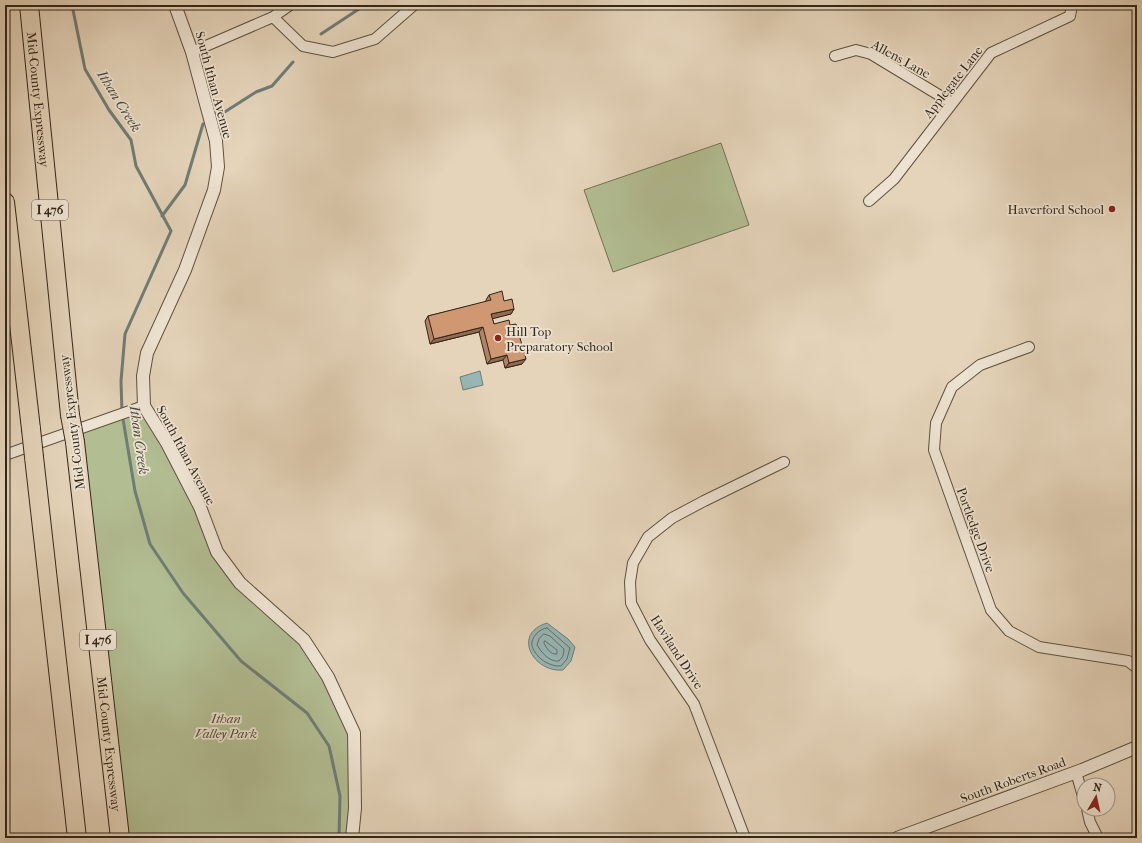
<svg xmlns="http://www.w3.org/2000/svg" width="1142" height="843" viewBox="0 0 1142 843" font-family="'IM FELL French Canon',serif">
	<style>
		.green { fill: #b2bd92; stroke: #727256 }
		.water { fill: #97b7b6; stroke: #6e7d77 }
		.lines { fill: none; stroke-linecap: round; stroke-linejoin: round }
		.shore { stroke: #646e68; stroke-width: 1 }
		.stream { stroke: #6e7d77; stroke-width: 3 }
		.minor-casing { stroke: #5e5241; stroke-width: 12 }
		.tertiary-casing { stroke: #5e5241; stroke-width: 14 }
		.motorway-casing { stroke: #312619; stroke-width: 20 }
		.minor { stroke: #eee3d2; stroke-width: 10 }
		.tertiary { stroke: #eee3d2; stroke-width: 12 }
		.motorway { stroke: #e5d4ba; stroke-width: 18 }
		.motorway-bridge-casing { stroke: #312619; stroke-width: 20; stroke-linecap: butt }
		.motorway-bridge { stroke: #e5d4ba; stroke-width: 18 }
		.wall { fill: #b28363; stroke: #312619 }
		.shaded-wall { fill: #916a50; stroke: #312619 }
		.building { fill: #cf9873; stroke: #312619 }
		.poi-dot { fill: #8f2418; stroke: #eee3d2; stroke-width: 1.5 }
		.labels { text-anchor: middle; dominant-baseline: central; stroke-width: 3.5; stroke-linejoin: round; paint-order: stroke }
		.shield { fill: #eee3d2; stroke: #6a5f50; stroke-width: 1 }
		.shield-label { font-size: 12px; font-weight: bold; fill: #312619 }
		.street-label { font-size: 13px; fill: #312619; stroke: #eee3d2 }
		.poi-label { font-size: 13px; fill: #312619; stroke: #eee3d2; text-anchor: end }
		.park-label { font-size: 13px; font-style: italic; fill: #514c37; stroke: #eee3d2 }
		.water-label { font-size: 14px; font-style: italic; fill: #4a4a40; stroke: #eee3d2 }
	</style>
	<rect width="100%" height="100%" fill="#e5d4ba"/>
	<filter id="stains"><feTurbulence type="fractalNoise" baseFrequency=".005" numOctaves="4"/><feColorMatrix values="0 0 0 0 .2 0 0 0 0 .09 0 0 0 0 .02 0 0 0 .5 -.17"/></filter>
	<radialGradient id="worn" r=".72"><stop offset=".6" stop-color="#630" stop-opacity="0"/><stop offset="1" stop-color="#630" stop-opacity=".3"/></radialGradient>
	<!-- green -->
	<path class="green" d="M721,143L749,225L613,272L584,190Z
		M144,406L217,552L304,640L354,733L352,838H128L71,425Z"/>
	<!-- water -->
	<path class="water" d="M480,371L483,385L463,390L460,377Z
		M547,623L568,639L575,647L571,661L563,670C534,673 511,634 547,623Z"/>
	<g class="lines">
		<!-- shore -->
		<path class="shore" d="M547,628L570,648L567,659L561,666C549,667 536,658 532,646C530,638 540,628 547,628Z
			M544,634L550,636L564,649L563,656L559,661C549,662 542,653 537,645L539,639Z
			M545,641L557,650V654C551,655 546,648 544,643Z"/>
		<!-- stream -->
		<path class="stream" d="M72,5L85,69L109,110L131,140L136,166L171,231L125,334L121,381L122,413L135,491L150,544L183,593L241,661L307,713L329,746L340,796L339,838
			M321,34L365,5
			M220,115L256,92L272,86L293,62
			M162,216L185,185L203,124"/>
		<defs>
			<path id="minor" d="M273,17L303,46L333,52L375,39L414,5
				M192,52L273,17L290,5
				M835,56L856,50L871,54L952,103
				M869,201L894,179L991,53L1070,16L1072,5
				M1029,347L980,365L952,387L936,423L934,450L991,610L1009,631L1039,647L1128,661L1137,668
				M5,455L144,406
				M1076,772L1084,800
				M1087,809L1090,822L1098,838
				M745,838L694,704L650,640L631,603L630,582L633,563L648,537L672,518L704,501L784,462"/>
			<path id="tertiary" d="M175,5L192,52L213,130L216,141L218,167L214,190L185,270L147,353L143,376L144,406L167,443L200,507L217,552L240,583L304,640L328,677L354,733L355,808L352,838
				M897,838L1082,770L1137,747"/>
			<g id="motorway">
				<path id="s1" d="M29,5L70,415"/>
				<path d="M5,202L31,429"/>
				<path id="s2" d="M75,442L120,838"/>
				<path d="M34,457L77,838"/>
			</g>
		</defs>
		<!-- minor casing -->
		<use href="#minor" class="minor-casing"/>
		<!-- tertiary casing -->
		<use href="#tertiary" class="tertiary-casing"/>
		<!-- motorway casing -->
		<use href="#motorway" class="motorway-casing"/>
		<!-- minor -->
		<use href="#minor" class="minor"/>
		<!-- tertiary -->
		<use href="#tertiary" class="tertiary"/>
		<!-- motorway -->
		<use href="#motorway" class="motorway"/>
		<defs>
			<path id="motorway-bridge" d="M70,415L75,442
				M31,429L34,457"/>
		</defs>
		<!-- motorway-bridge casing -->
		<use href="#motorway-bridge" class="motorway-bridge-casing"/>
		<!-- motorway-bridge -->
		<use href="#motorway-bridge" class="motorway-bridge"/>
	</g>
	<!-- wall -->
	<path class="wall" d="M489,295L504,301L514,309L511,314L492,318L494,324L522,364L505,368L503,360L487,364L479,332L430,344L425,321L428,316L486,302V300Z"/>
	<!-- shaded-wall -->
	<path class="shaded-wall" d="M514,309L511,314L488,320L491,314Z
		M483,327L479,332L430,344L434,339Z
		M507,355L503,360L487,364L491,359Z
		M526,359L522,364L505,368L509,363Z"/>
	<!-- building -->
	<path class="building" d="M502,291L504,301L512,299L514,309L491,314L494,324L509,320L510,325L516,324L526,359L509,363L507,355L491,359L483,327L434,339L428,316L491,300L489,295Z"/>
	<!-- markers -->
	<g class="poi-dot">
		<circle cx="1112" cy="209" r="4"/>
		<circle cx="498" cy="338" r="4"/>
	</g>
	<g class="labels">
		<!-- shield labels -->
		<g class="shield">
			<rect x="32" y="200" width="36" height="20" rx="3"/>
			<rect x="80" y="630" width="36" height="20" rx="3"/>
		</g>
		<g class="shield-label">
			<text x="50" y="210">I 476</text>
			<text x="98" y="640">I 476</text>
		</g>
		<!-- street labels -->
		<g class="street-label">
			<text transform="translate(901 59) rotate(29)">Allens Lane</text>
			<text transform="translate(953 82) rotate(-52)">Applegate Lane</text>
			<text transform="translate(214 85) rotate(75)">South Ithan Avenue</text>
			<text stroke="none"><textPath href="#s1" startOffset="95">Mid-County Expressway</textPath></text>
			<text transform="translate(72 422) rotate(-97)">Mid-County Expressway</text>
			<text transform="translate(186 455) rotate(62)">South Ithan Avenue</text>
			<text transform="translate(976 530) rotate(70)">Portledge Drive</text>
			<text transform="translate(677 652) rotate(57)">Haviland Drive</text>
			<text stroke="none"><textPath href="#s2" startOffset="304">Mid-County Expressway</textPath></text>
			<text transform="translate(1013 780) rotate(-20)">South Roberts Road</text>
		</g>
		<!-- poi labels -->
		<g class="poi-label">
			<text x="1104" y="209">Haverford School</text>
			<text x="506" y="331" text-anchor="start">Hill Top<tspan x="506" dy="15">Preparatory School</tspan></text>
		</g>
		<!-- park labels -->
		<g class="park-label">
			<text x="226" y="718">Ithan<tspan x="226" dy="15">Valley Park</tspan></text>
		</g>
		<!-- water labels -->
		<g class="water-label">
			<text transform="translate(119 101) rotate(58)">Ithan Creek</text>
			<text transform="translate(139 440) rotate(82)">Ithan Creek</text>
		</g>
	</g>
	<!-- margin -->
	<rect width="1142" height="843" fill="none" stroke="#e5d4ba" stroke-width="20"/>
	<rect x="6" y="6" width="1130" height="831" fill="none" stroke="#312619" stroke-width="2"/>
	<rect x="10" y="10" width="1122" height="823" fill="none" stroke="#312619"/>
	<!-- north arrow -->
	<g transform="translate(1096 797) rotate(9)"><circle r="19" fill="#eee3d2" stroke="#a29788"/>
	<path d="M0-3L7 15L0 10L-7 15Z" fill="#8f2418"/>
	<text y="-6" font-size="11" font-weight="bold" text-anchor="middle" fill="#312619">N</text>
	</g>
	<rect width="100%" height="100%" filter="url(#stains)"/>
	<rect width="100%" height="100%" fill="url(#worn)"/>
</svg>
